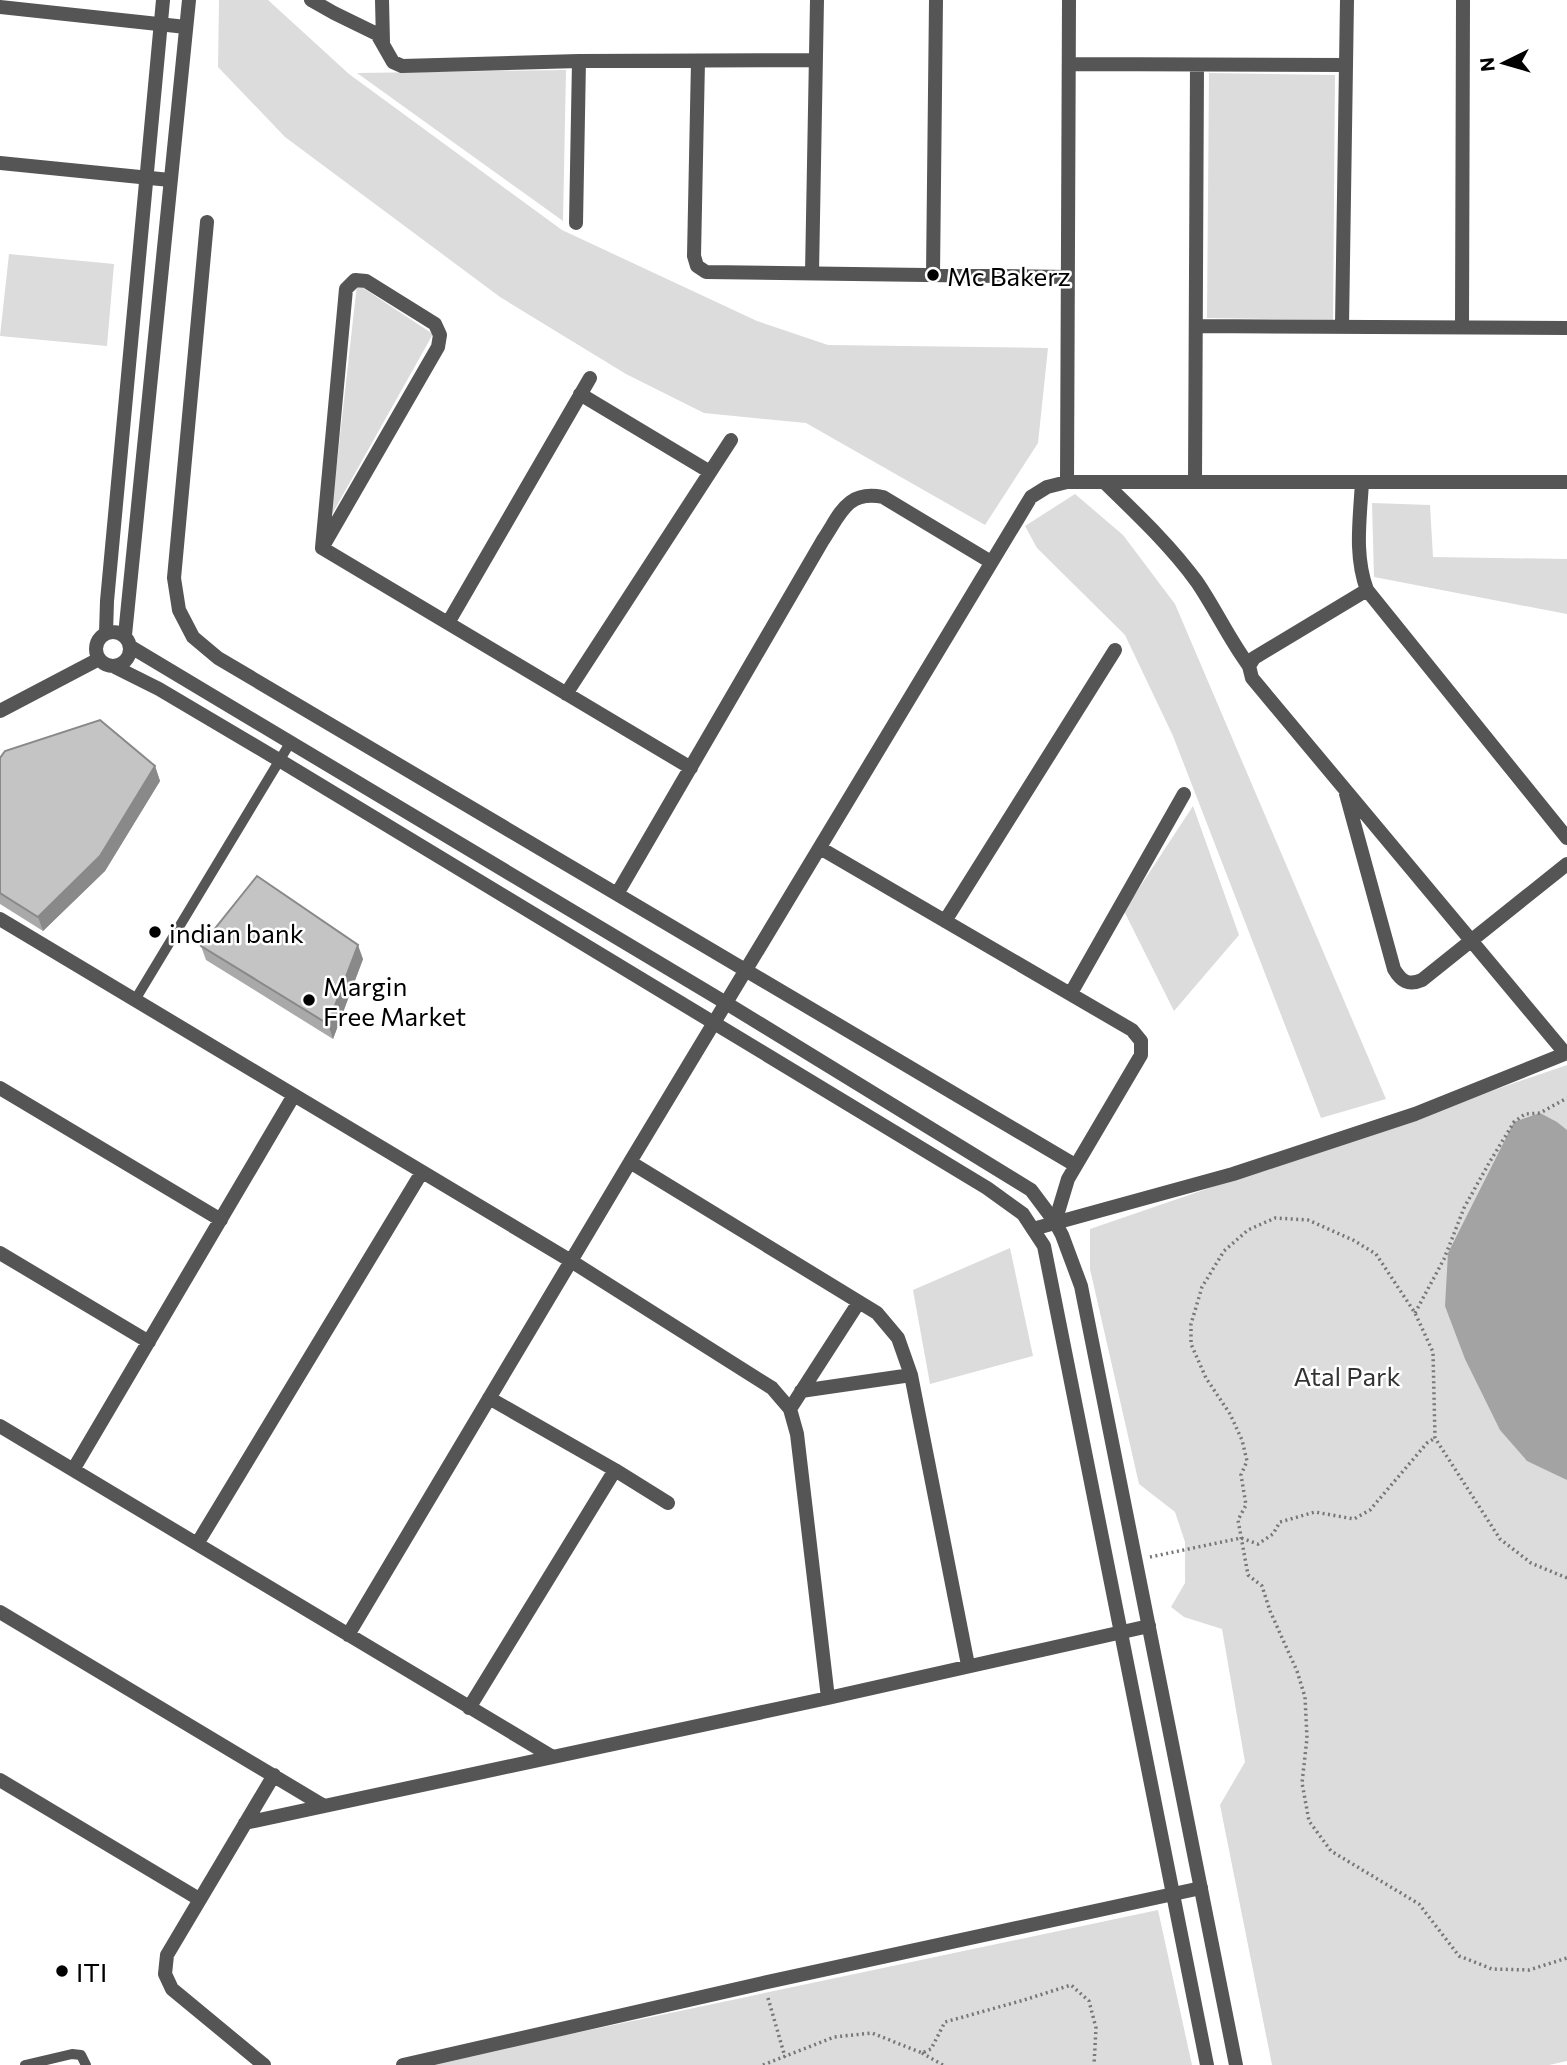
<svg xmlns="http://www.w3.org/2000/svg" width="1567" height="2065" viewBox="0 0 1567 2065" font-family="Commissioner,sans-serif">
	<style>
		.green { fill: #dcdcdc }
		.water { fill: #a3a3a3 }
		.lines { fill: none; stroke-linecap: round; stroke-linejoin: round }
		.path { stroke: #777; stroke-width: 3.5; stroke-dasharray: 2 3.5; stroke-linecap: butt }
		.service { stroke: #555; stroke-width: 10 }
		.minor { stroke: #555; stroke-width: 14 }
		.tertiary { stroke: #555; stroke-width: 14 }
		.wall { fill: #a9a9a9 }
		.shaded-wall { fill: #898989 }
		.building { fill: #c4c4c4; stroke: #898989; stroke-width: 2 }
		.poi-dot { fill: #000; stroke: #fff; stroke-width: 2.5 }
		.labels { text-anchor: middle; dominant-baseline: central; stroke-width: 5; stroke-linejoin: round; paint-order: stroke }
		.poi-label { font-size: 26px; fill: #000; stroke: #fff; text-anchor: start }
		.park-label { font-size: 26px; fill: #333; stroke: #fff }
	</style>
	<rect width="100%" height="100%" fill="#fff"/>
	<!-- green -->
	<path class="green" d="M219,0H268L349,74L562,230L757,321L828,345L1048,348L1038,443L985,525L806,423L704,413L626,374L500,297L285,137L218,67Z
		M566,70L563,221L357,73Z
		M1209,73L1335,75L1333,320L1207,318Z
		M9,254L114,264L107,346L0,336Z
		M357,284L433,334L331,516Z
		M1075,494L1123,535L1175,604L1386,1099L1321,1118L1173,736L1125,635L1037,548L1025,526Z
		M1372,503L1430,505L1433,557L1567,559V614L1374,577Z
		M1193,806L1239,935L1174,1011L1124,911Z
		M1567,1065V2061L1549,2065H1272L1220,1805L1245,1762L1222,1629L1184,1617L1171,1607L1185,1583V1542L1175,1512L1139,1484L1090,1269V1229Z
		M1010,1248L1033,1356L930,1384L913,1290Z
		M1158,1910L1192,2065H424Z"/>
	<!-- water -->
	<path class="water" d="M1540,1113L1557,1122L1567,1130V1480L1527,1461L1500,1430L1465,1359L1445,1306L1448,1253L1514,1122Z"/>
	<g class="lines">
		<!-- path -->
		<path class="path" d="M1415,1313L1444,1259L1464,1208L1489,1163L1514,1122L1525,1114L1540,1113L1567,1098
			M1150,1557L1241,1538L1258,1544L1273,1534L1280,1522L1315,1512L1354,1519L1370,1510L1427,1443L1435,1438
			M1567,1578L1531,1563L1500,1539L1435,1438L1433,1352L1415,1313L1376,1254L1353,1240L1308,1220L1275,1218L1248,1230L1224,1251L1202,1287L1191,1324V1344L1206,1378L1230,1414L1242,1440L1247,1461L1241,1475L1246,1505L1238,1520L1248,1575L1262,1586L1270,1611L1297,1671L1305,1697L1307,1738L1302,1783L1309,1821L1331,1851L1419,1904L1459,1956L1492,1969L1529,1970L1567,1958
			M768,1998L785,2057
			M922,2053L943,2065
			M763,2065L834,2037L872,2033L922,2053L931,2049L945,2022L1024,2000L1071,1985L1089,2001L1096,2028L1094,2065"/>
		<!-- service -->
		<path class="service" d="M135,1000L290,743
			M25,2065L72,2054L81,2055L86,2065"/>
		<!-- minor -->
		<path class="minor" d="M311,0L334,13L377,34L393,62L402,66L579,61L816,60
			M382,0L383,42
			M0,7L186,27
			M698,61L694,256L697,266L706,272L1068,277
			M1069,64L1346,65
			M0,163L170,180
			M207,222L174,578L179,610L193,637L218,658L1075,1165
			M576,223L579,61
			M812,273L817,0
			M933,275L936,0
			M1196,326L1567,328
			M1342,326L1347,0
			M1462,327L1463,0
			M580,394L710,472
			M1067,482L1069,0
			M1104,482C1137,514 1170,545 1197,582C1216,610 1229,639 1249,666
			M1195,482L1197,65
			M1362,482C1360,519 1354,555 1367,590L1567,838
			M322,548L438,347L440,335L435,324L366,281L355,280L346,289L322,548L691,768
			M1367,590L1254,658L1249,666L1252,678L1565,1053
			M448,623L590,378
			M566,694L731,440
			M1346,794L1394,969C1401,981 1408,986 1422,980L1567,864
			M820,848L1132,1030L1141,1041V1055L1068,1179L1055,1222
			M617,894L823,540C841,513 847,490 883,497L991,562
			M0,919L571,1261L772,1388L790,1409L797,1434L828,1698
			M945,921L1115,650
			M1071,993L1184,794
			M0,1088L221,1220
			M630,1162L877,1313L898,1338L911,1375L968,1665
			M1033,1229L1233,1174L1415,1114L1567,1053
			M0,1253L149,1342
			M801,1391L911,1375
			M489,1398L615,1470L668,1503
			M790,1409L859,1302
			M0,1426L551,1756
			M73,1470L294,1095
			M197,1544L422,1172
			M0,1612L324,1806
			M348,1635L630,1162L1031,497L1047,487L1067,482H1567
			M469,1708L615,1470
			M0,1780L199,1899
			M245,1823L828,1698L1149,1626
			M264,2065L172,1989L165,1974L167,1955L274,1775
			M403,2065L763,1983L1201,1888"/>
		<!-- tertiary -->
		<path class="tertiary" d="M96 649a17 17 0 1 1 34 0a17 17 0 1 1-34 0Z
			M106,633L107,601L163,0
			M125,635L189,0
			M131,647L726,1003L1031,1190L1055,1222L1062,1235L1081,1286L1236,2065
			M115,667L159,689L279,760L987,1188L1023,1214L1044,1246L1207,2065
			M0,711L99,659"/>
	</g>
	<!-- wall -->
	<path class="wall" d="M0,758L155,766L160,781L105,871L43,931L0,904Z
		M201,946L363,959L333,1039L206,960Z"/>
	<!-- shaded-wall -->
	<path class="shaded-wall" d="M155,766L160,781L105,871L43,931L38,917Z
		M358,945L363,959L333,1039L328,1024Z"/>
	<!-- building -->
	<path class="building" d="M100,720L155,766L100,856L38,917L0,893V758L5,751Z
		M257,876L358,945L328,1024L201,946Z"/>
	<!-- markers -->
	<g class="poi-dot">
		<circle cx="933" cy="275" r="7"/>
		<circle cx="155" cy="932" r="7"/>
		<circle cx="309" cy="1000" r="7"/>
		<circle cx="62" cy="1971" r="7"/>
	</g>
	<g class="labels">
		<!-- poi labels -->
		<g class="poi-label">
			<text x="947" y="275">Mc Bakerz</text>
			<text x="169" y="932">indian bank</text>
			<text x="323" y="985">Margin<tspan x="323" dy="30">Free Market</tspan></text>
			<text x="76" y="1971">ITI</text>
		</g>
		<!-- park labels -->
		<g class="park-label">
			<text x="1347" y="1375">Atal Park</text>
		</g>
	</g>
	<!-- north arrow -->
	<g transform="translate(1504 63) rotate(265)" stroke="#ffffff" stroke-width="5" paint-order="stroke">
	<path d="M0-5L12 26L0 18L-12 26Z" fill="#000000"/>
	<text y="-10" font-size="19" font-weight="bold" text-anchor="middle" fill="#000000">N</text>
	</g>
</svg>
